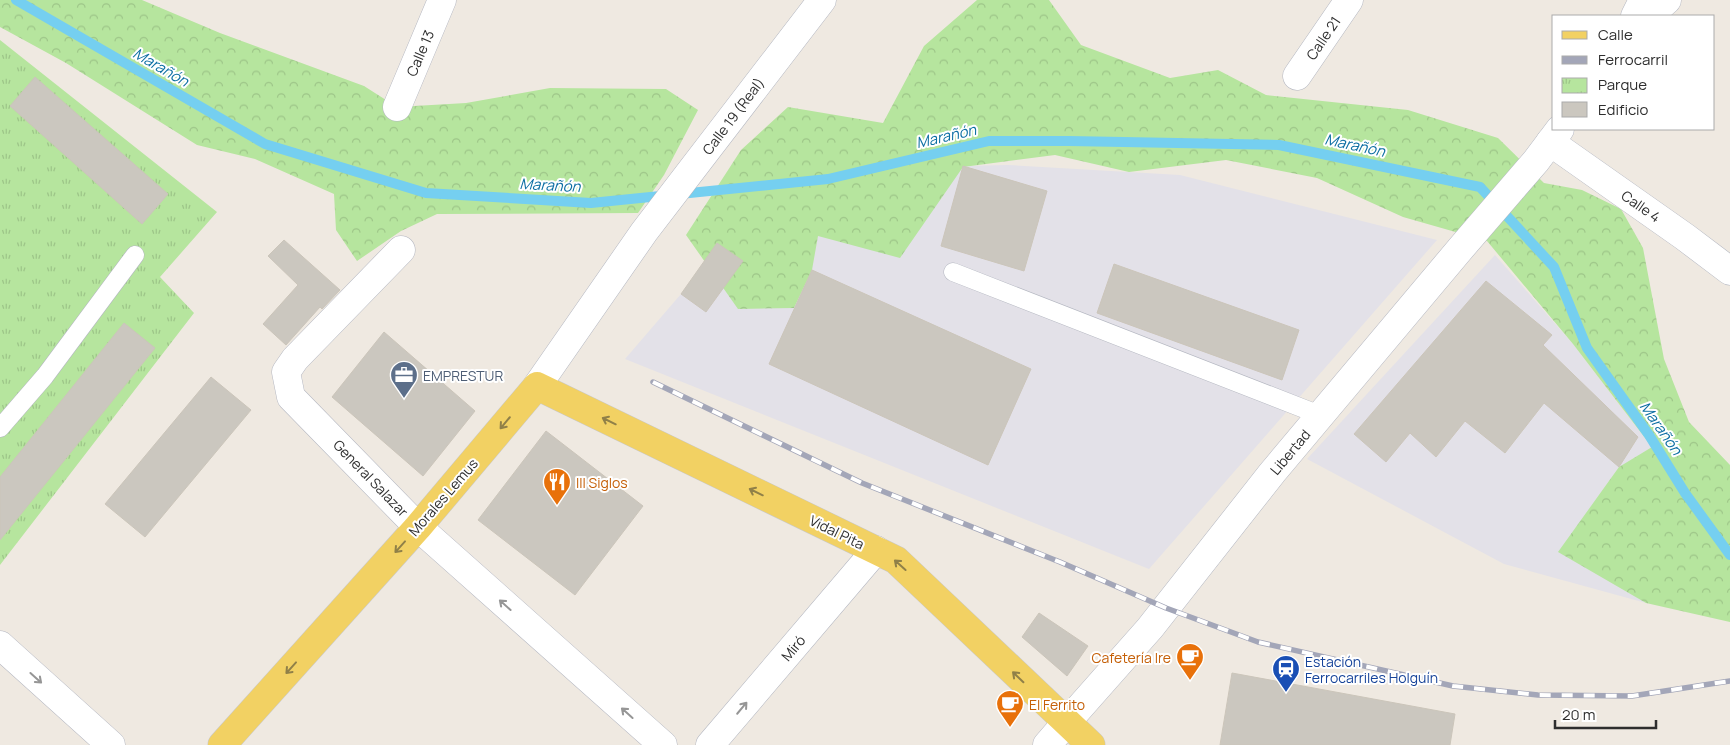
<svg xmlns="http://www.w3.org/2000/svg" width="1730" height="745" viewBox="0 0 1730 745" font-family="Manrope,sans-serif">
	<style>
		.industrial { fill: #e3e1e8 }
		.forest { fill: url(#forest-crowns) }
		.park { fill: url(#park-tufts) }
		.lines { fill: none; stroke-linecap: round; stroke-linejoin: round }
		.stream { stroke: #75cff0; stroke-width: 10 }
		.building { fill: #cbc7bf; stroke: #cbc5ba }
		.service-casing { stroke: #b4b7c1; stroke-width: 19 }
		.minor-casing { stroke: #b4b7c1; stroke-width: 29 }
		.tertiary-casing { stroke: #b4b7c1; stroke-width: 29 }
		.secondary-casing { stroke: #b4b7c1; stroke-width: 29 }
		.primary-casing { stroke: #c9c9c9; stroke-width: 29 }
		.service { stroke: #fff; stroke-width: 18 }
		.minor { stroke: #fff; stroke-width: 28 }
		.tertiary { stroke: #fff; stroke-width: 28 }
		.secondary { stroke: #fff; stroke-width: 28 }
		.primary { stroke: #f2d163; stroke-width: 28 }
		.rail-casing { stroke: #a3a6b8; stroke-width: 5.5 }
		.rail { stroke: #fff; stroke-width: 4; stroke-dasharray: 11; stroke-linecap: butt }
		.oneway { stroke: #908048 }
		.oneway2 { stroke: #969696 }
		.labels { text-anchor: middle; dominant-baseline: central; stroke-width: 4; stroke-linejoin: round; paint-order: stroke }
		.street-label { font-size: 14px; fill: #2e2e2e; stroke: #fff }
		.service-label { font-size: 14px; fill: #4e5e75; stroke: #fff; text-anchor: start }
		.food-label { font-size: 14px; fill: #c56008; stroke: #fff; text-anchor: start }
		.transit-label { font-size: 14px; fill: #164399; stroke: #fff; text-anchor: start }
		.water-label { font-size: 15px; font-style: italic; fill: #0d6fa3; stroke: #fff }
	</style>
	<defs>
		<pattern id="forest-crowns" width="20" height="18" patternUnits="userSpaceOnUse" patternTransform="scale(1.25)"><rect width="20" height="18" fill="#b6e59e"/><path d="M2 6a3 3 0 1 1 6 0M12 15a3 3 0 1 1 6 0" fill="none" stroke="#9dc588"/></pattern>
		<pattern id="park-tufts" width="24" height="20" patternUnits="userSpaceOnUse" patternTransform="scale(1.25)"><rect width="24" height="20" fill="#b6e59e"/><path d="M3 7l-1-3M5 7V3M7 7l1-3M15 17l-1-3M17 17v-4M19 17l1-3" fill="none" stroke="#9dc588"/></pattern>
	</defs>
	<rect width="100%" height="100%" fill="#efe9e1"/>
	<!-- industrial -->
	<path class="industrial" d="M1008,165L1180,175L1437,240L1149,569L625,359L681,294L717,243L963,166Z
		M1495,255L1573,344L1652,447L1646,603L1504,564L1307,459Z"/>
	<!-- forest -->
	<path class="forest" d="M0,0H142L220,33L364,86L397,107L466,103L550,88L666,89L698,110L664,175L638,213L437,214L401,231L357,261L336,230L334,194L255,159L197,145L66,63L0,27Z
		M977,0H1049L1081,45L1170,78L1218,70L1266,95L1408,110L1498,138L1544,183L1582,190L1621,209L1643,248L1664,359L1689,422L1730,465V622L1646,603L1558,552L1619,467L1652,447L1573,344L1487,241L1403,217L1317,178L1226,160L1129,172L1055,155L963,167L900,258L818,236L812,270L794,308L738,309L686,235L741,150L788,107L883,123L924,46Z"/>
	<!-- park -->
	<path class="park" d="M0,40L217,212L160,277L194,313L0,565Z"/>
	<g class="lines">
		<!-- stream -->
		<path class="stream" d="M16,0L265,144L426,193L591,203L828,179L989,141H1069L1279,145L1480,187L1554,267L1587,348L1649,435L1685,493L1730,555"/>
	</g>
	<!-- building -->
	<path class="building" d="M35,77L168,194L142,224L10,106Z
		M963,166L1047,191L1024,271L941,246Z
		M284,240L340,290L322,309L320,307L286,345L263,324L298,285L268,256Z
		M717,243L743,261L706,312L681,294Z
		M1114,264L1299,330L1282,380L1097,313Z
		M812,270L1031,369L988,465L769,364Z
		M1486,281L1552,335L1543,345L1638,437L1619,467L1544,403L1505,453L1465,421L1436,457L1410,433L1386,462L1354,434Z
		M124,323L155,348L0,540V477Z
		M384,332L475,411L423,476L332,397Z
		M211,377L251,410L145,537L105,504Z
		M546,431L643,506L575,595L478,520Z
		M1039,613L1088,646L1067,676L1022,637Z
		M1232,673L1455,714L1450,745H1220Z"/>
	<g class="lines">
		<defs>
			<path id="service" d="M953,272L1320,415
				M0,428L45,376L135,255"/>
			<path id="minor" d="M1297,76L1349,0
				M397,107L442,0
				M1550,142L1685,237L1730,271
				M401,250L295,359L286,372L291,397L418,527L663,745
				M0,645L111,745
				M710,745L876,550"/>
			<path id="tertiary" d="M1635,16L1643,0
				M1047,745L1066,723"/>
			<path id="secondary" d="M1649,16L1667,0
				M537,386L644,232L822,0
				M1066,723L1150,628L1272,473L1461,248L1536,161L1560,129"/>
			<path id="primary" d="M222,745L418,527L537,386L896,560L1091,745"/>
		</defs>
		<!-- service casing -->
		<use href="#service" class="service-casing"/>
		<!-- minor casing -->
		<use href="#minor" class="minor-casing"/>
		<!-- tertiary casing -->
		<use href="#tertiary" class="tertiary-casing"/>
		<!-- secondary casing -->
		<use href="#secondary" class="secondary-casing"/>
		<!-- primary casing -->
		<use href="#primary" class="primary-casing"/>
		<!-- service -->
		<use href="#service" class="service"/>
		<!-- minor -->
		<use href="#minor" class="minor"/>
		<!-- tertiary -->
		<use href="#tertiary" class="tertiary"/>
		<!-- secondary -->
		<use href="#secondary" class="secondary"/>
		<!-- primary -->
		<use href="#primary" class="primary"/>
		<defs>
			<path id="rail" d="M653,382L862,483L1060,562L1166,608L1258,642L1453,686L1538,695L1632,696L1730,681"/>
		</defs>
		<!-- rail casing -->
		<use href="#rail" class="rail-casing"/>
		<!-- rail -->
		<use href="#rail" class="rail"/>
	</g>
	<!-- one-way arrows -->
	<defs><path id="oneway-shaft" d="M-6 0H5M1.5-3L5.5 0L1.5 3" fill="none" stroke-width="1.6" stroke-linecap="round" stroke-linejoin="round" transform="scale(1.25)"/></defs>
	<g class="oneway">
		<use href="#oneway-shaft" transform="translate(609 421) rotate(-154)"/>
		<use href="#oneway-shaft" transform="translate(505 423) rotate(130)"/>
		<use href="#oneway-shaft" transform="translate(756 492) rotate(-154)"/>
		<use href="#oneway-shaft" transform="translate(400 547) rotate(132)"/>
		<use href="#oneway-shaft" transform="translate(900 565) rotate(-138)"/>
		<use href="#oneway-shaft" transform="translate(291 668) rotate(132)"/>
		<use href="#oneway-shaft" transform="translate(1018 677) rotate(-136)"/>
	</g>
	<g class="oneway2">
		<use href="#oneway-shaft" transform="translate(505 605) rotate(-138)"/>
		<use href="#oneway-shaft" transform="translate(36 678) rotate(42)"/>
		<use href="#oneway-shaft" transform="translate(742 708) rotate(-50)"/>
		<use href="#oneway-shaft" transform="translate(627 713) rotate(-138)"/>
	</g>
	<!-- icons -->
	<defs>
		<symbol id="office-pin" viewBox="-11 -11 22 30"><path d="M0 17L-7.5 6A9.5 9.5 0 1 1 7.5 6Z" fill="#5c6f8a" stroke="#fff"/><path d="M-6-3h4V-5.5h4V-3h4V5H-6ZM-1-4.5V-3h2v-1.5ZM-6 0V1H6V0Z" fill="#fff"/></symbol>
		<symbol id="restaurant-pin" viewBox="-11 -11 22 30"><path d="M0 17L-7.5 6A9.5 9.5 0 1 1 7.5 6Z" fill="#e8710a" stroke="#fff"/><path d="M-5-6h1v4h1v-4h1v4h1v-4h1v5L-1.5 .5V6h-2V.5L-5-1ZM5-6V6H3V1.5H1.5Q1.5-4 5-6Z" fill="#fff"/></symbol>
		<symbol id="cafe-pin" viewBox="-11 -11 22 30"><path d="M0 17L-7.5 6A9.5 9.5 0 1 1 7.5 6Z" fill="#e8710a" stroke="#fff"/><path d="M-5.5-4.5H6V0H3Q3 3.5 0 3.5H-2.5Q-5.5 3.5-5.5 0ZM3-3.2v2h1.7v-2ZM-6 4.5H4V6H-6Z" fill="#fff"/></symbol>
		<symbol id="station-pin" viewBox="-11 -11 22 30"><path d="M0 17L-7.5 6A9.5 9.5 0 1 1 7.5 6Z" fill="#1a4fb4" stroke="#fff"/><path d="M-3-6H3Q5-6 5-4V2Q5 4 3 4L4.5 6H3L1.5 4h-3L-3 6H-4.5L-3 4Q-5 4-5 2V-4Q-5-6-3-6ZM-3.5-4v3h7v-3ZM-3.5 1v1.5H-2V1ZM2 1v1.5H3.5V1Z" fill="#fff"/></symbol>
	</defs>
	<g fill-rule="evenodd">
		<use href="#office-pin" x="388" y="359" width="32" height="43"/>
		<use href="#restaurant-pin" x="541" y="466" width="32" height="43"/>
		<use href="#cafe-pin" x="1174" y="641" width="32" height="43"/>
		<use href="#station-pin" x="1270" y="653" width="32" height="43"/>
		<use href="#cafe-pin" x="994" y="688" width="32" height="43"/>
	</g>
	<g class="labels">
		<!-- street labels -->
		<g class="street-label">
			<text transform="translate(1323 38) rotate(-56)">Calle 21</text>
			<text transform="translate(420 53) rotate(-67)">Calle 13</text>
			<text transform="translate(733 116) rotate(-53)">Calle 19 (Real)</text>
			<text transform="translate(1641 206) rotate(35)">Calle 4</text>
			<text transform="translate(1290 452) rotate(-50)">Libertad</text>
			<text transform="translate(371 478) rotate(46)">General Salazar</text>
			<text transform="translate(443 497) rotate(-49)">Morales Lemus</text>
			<text transform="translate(837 532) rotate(26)">Vidal Pita</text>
			<text transform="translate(793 648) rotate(-50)">Miró</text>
		</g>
		<!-- service labels -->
		<g class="service-label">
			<text x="423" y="375">EMPRESTUR</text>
		</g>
		<!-- food labels -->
		<g class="food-label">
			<text x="576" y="482">III Siglos</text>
			<text x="1171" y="657" text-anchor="end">Cafetería Ire</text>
			<text x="1029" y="704">El Ferrito</text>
		</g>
		<!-- transit labels -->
		<g class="transit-label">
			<text x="1305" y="661">Estación<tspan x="1305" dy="16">Ferrocarriles Holguín</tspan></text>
		</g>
		<!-- water labels -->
		<g class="water-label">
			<text transform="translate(161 67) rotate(30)">Marañón</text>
			<text transform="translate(946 136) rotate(-13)">Marañón</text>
			<text transform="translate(1355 145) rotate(12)">Marañón</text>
			<text transform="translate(550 185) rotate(3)">Marañón</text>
			<text transform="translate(1661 428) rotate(55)">Marañón</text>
		</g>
	</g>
	<!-- legend -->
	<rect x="1552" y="15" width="162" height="115" fill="#ffffff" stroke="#ababab"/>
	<rect x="1562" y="31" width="25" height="8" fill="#f2d163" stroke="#ababab"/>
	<text x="1598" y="40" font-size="15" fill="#2e2e2e">Calle</text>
	<rect x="1562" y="56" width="25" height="8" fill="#a3a6b8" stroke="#ababab"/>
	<text x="1598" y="65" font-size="15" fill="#2e2e2e">Ferrocarril</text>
	<rect x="1562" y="78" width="25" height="15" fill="url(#park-tufts)" stroke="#ababab"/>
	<text x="1598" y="90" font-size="15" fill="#2e2e2e">Parque</text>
	<rect x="1562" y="102" width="25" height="15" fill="#cbc7bf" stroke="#ababab"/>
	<text x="1598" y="115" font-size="15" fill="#2e2e2e">Edificio</text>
	<!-- scale -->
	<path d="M1555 720v8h101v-8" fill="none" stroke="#2e2e2e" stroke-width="2.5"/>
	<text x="1562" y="720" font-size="15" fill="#2e2e2e" stroke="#ffffff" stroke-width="4" paint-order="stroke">20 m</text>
</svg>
